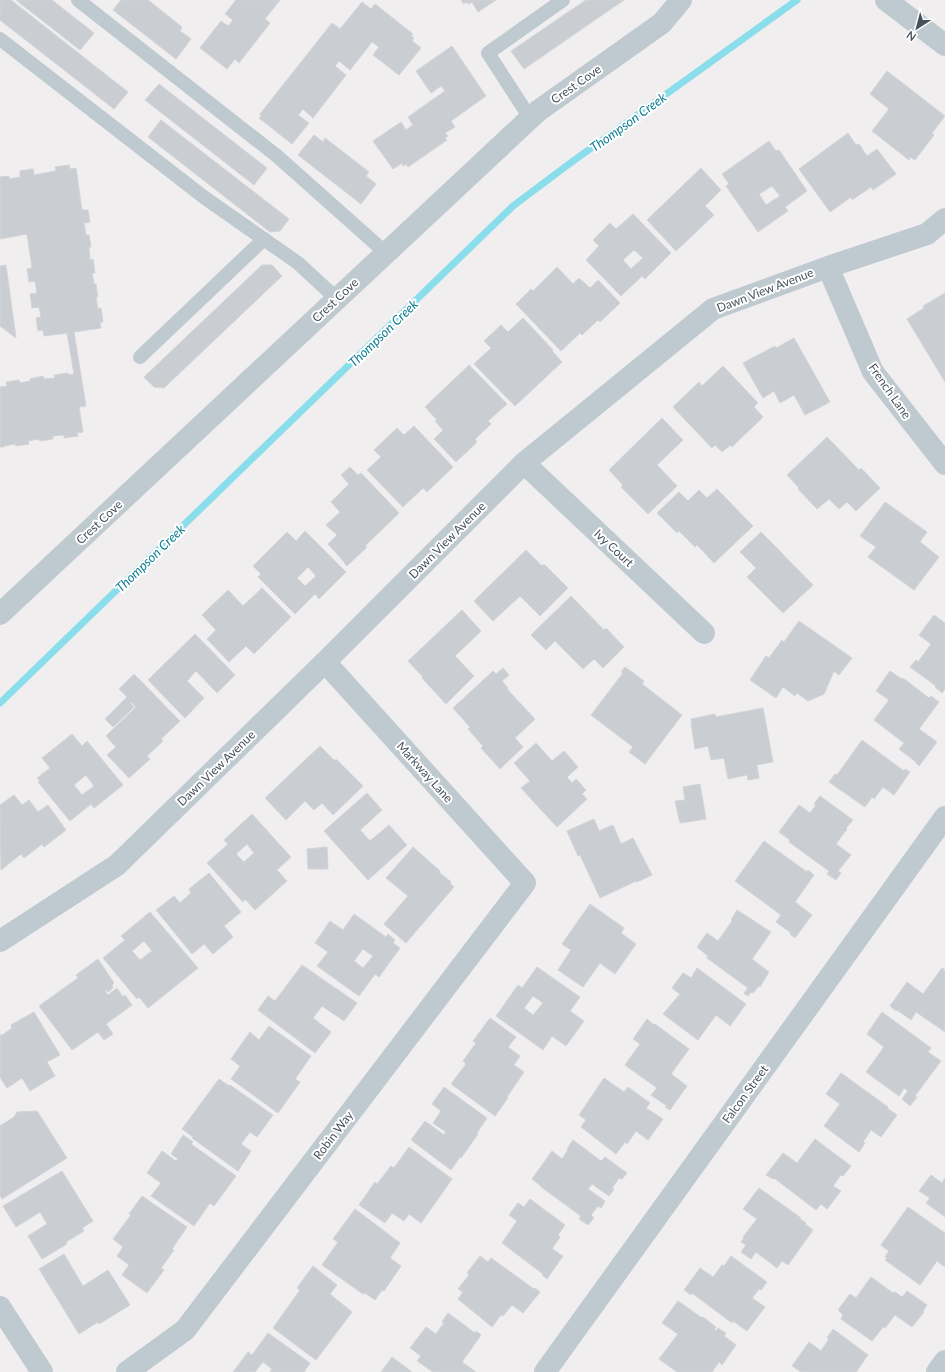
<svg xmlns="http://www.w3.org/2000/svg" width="945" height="1372" viewBox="0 0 945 1372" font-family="Lato,sans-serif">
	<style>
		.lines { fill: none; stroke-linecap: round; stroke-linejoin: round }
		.stream { stroke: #8addea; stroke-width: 7 }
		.building { fill: #cacdd2; stroke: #d2d4d9; fill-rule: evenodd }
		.lane { stroke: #bec9d0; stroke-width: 14 }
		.street { stroke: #bec9d0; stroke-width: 22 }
		.labels { text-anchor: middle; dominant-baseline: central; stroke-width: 4; stroke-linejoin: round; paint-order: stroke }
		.street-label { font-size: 12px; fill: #46525b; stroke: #fff }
		.water-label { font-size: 13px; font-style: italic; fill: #0e7e90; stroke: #fff }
	</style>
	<rect width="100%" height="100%" fill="#f0eeee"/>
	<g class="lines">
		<!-- stream -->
		<path class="stream" d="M0,703L513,206L569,164L797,0"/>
	</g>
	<!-- building -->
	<path class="building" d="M0,0H11L128,92L114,109L0,20Z
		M16,0H52L94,33L80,50Z
		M121,0H148L182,27L180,31L191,39L176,59L113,10Z
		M236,0H280L265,19L270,23L239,63L235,59L227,69L200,48L221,21L228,26L233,20L225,14Z
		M461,0H496L478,12L472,2L468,4L466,2L464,4Z
		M586,0H624L524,69L511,51Z
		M362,2L371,9L375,4L413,34L411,36L414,38L412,41L421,48L399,75L373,55L379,47L372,42L350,70L339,61L335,66L346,75L313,118L303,109L298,115L309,123L292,144L259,118L261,116L260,114L332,23L340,29Z
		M452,46L486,96L451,121L455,127L445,133L448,136L445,138L447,140L408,167L406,164L403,166L402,163L393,169L373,141L401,122L406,130L413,125L408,117L445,91L441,86L431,93L416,71Z
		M887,71L945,116L932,133L934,135L915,160L910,157L909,160L872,131L889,109L870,94Z
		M159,84L267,168L254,185L145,100Z
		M161,120L289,219L280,231L270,232L148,137Z
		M848,133L856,145L859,144L867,156L877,149L896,174L873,190L871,187L852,200L851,197L830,212L799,169Z
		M314,135L323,142L325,138L369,172L366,176L376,184L361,204L298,155Z
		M769,141L776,151L779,150L807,191L785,207L788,211L758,232L726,186L729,184L722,174ZM772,186L780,196L766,205L759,194Z
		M69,165L70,169L76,168L82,210H88L90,222L84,223L86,235H89L91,247H89L90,260L93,259L95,273H92L94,284H96L98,297H96L98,309L101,308L103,322H100L101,328L74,332L86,406L79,407L83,432L77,433L78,436L64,438V435L53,436V439L40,441L39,439L28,441L29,444L16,446L15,444L4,446V447H0V387L7,386L6,382L19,380L20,383L30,381V379L43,376L44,379L55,378L54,375L68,373L69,375L74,374L67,333L44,336L43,330L38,331L36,318L41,317L39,307L32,308L30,294L37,293L35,281L29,282L27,269L32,268L27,234L0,239V177L9,176V179L20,177V171L33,169L34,175L56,171L55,167Z
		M701,168L721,190L705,206L714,215L676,251L647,220Z
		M633,214L671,253L645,279L642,276L621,296L586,260L599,246L593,240L610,223L616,229ZM634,250L643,258L631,269L623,260Z
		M6,265L16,338L0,326V266Z
		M262,265H272L282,276L164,388L154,387L144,377Z
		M557,267L573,284L579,278L590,288L598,280L620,303L600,322L598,320L582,335L580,333L561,351L516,304L531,289L533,291Z
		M945,293V382L907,319L924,308L923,306Z
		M523,318L553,350L552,351L562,362L515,406L474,364L491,348L484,341L501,325L508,332Z
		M794,338L830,402L805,415L794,395L780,403L774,391L763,398L743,363L775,346L776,348Z
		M469,365L507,404L488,421L491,424L475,439L477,442L456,462L434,439L443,430L435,421L437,420L425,407Z
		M723,366L758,403L754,407L763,417L732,447L730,445L722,452L715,445L712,448L673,407L699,382L702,386Z
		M662,418L683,440L657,465L677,486L648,514L621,487L623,485L609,470Z
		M414,426L453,467L427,492L423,488L403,507L367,470L381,457L374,450L397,428L404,435Z
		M827,437L859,470L861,468L880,488L856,511L847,502L839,509L829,499L817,509L798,489L799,488L787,475Z
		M350,467L358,475L361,473L399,513L365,546L367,547L347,566L344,563H345L328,544L337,535L326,525L340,512L331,502L349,484L341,475Z
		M717,489L753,526L714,563L697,545L695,547L679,531L677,533L657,513L679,492L688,501L699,490L707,498Z
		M885,502L927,532L920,542L939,557L914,590L868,557L876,547L860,536Z
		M305,531L346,572L319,599L315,594L295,614L258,577L261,574L253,566L287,532L296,541ZM308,567L316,576L305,586L297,578Z
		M761,532L813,585L783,613L747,577L756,568L740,552Z
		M526,550L542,566L544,564L568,588L540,616L520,596L493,621L474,601Z
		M262,588L291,617L254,654L246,646L229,662L207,639L216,630L202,615L228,590L243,606Z
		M571,596L604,630L606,628L624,647L603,668L594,659L583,669L555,641L546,650L531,635Z
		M462,610L481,631L455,656L474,676L446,704L422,678L423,677L408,661Z
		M934,615L945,623V689L942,693L935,687L936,686L910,667L916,660L918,662L931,644L919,635Z
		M799,621L852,658L839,675L834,671L824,694L808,701L797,693L795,696L783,687L776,698L750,680L766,656L769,658L782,640L784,642Z
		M195,634L235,675L217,693L196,671L187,681L204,698L185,718L148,680Z
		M625,667L644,681L642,684L682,715L645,764L629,752L633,747L591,715L623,673L621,672Z
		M503,668L509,675L502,681L508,688L507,689L535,719L515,738L523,747L500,769L481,748L483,746L468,729L470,727L453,708L493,671L496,674Z
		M890,671L902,679L903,678L929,698L931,696L939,702L919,729L937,742L919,766L916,763V762L899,749L904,743L874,720L889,700L876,691Z
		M134,674L180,721L161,739L163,741L147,756L150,759L129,778L107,755L116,747L106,736L136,707L131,702L130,703L134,707L113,727L105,719L127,697L119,689Z
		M763,708L773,762L757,765L759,778L748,780L747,775L728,779L724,758L711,760L708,746L695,749L691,723H692L691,719L715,714L716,717Z
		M72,734L82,746L87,741L123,785L94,808L91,804L70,821L38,782L40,781L37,778L50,768L42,758ZM86,775L94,786L82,795L74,785Z
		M862,740L904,771L905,769L910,772L894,795L883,787L874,799L872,797L865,807L829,782L835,774L837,775Z
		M536,743L552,761L564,751L578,767L567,777L572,783L576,779L586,790L582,794L587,799L557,827L521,788L530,781L514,763Z
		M320,746L335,761L336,759L363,786L333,815L322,803L314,810L305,801L286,820L265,798Z
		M700,784L706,819L680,823L675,801L685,800L683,787Z
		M367,793L382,810L360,830L370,841L389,825L407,845L368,880L324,831Z
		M14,795L22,805L29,800L38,812L48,805L66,830L44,847L42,844L24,858L21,854L1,870L0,821L1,820L0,819V805Z
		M820,796L853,820L846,828L847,829L836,844L851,855L838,871L841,873L836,880L827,874L829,871L789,842L790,840L779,832L799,805L810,813L816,805L814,804Z
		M252,814L291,857L277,870L287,881L255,910L245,899L243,902L207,863L228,844L224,840ZM247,844L254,853L244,862L236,854Z
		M594,819L599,831L613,825L621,844L633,838L652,875L637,882L636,881L600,898L580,855L578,856L567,831Z
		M764,841L807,872L808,870L814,875L795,902L812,915L795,938L790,934L791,933L776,922L781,915L735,881Z
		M327,847L328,869H308L307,849Z
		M413,847L440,871L439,872L451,882L450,883L454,887L406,943L384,924L408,896L386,878Z
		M209,873L241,912L224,926L233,937L213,954L204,944L192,954L156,910L174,896L180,903L191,893L189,889Z
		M590,904L624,928L621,933L636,944L615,974L600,963L583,987L558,970L571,950L562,944Z
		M737,910L771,932L752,959L769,972L760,987L759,986L753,993L751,992L748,996L744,993L748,988L707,958L708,956L697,947L707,933L718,941L732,921L731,920Z
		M150,912L198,968L148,1008L139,997L137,999L103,958L125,940L121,936ZM144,941L152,951L140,960L132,951Z
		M354,914L386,937L388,934L395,940L393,943L400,948L379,977L375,974L359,996L317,966L328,952L315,943L330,921L343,930ZM363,949L373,956L363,968L354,961Z
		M98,959L114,983L112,985L113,988L108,992L106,990L105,991L108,995L117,988L123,997L125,995L132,1005L106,1024L113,1034L104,1040L98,1032L72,1050L39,1006L78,978L76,975Z
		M302,965L357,1003L344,1021L322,1006L313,1018L331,1032L315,1053L258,1010L268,996L275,1001Z
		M537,967L580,997L570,1011L584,1021L566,1046L552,1036L543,1050L496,1016L518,985L522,988ZM533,996L543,1003L533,1015L524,1008Z
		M697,968L746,1004L730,1026L716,1015L698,1040L663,1014L680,994L672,988L683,973L691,978Z
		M942,968L945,970V1032L916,1012L911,1020L897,1010L896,1011L890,1006L907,982L923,994Z
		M34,1012L60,1055L47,1062L55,1076L30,1091L22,1078L7,1088L0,1077V1034L1,1036L12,1028L11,1025Z
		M882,1012L931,1048L928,1052L941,1061L915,1096L917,1097L910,1106L902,1099L908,1091L904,1088L899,1096L866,1072L884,1047L867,1034Z
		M490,1018L516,1037L508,1047L520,1056L514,1065L524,1072L507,1097L508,1098L495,1116L451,1084L466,1064L463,1061L476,1043L473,1041Z
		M647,1019L654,1025L655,1024L689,1049L671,1074L687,1086L670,1110L665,1107L667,1106L651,1095L657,1088L625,1065L640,1044L633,1039Z
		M269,1026L311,1056L295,1079L300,1082L278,1113L231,1079L240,1066L231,1059L250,1032L259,1040Z
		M841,1073L888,1107L887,1108L897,1115L881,1137L871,1130L863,1142L865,1143L859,1152L824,1126L840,1104L826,1094Z
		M604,1078L624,1092L628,1087L650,1103L646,1108L663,1119L648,1140L636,1131L627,1144L625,1142L616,1154L581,1127L586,1120L579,1115Z
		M219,1079L229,1086L230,1085L273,1115L257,1137L250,1132L241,1144L251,1151L238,1171L192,1138L193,1137L182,1129Z
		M444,1087L487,1118L477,1133L478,1134L461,1158L460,1157L451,1170L411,1140L425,1121L444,1135L446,1132L433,1123L441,1111L432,1104Z
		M37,1111L67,1158L2,1199L0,1196V1126L14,1117L17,1112Z
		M183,1135L193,1142L191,1144L236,1176L214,1206L210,1203L194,1226L151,1196L161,1183L147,1173L162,1151L176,1161L178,1159L171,1154Z
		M815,1139L851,1166L843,1176L841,1175L833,1186L841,1191L827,1209L821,1204L816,1210L774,1178L773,1179L766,1175L783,1153L797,1163Z
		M573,1140L601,1161L605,1157L627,1173L622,1179L619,1178L612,1188L614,1189L609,1196L592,1184L588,1189L605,1201L601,1208L598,1206L591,1215L594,1218L588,1225L579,1219L581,1216L541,1187V1186L532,1179L552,1151L562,1159L568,1150L567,1149Z
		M409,1147L452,1179L421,1223L409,1214L404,1221L392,1213L385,1223L359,1205L375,1182L377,1184L391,1166L394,1168Z
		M62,1171L93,1221L82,1228L84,1231L66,1242L67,1244L42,1259L28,1236L47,1224L40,1212L16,1227L3,1206Z
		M931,1175L942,1183L945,1178V1217L926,1203L930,1198L919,1191Z
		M759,1188L801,1218L800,1219L806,1223L805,1224L813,1230L788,1265L782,1261L777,1268L756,1252L751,1259L741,1252L746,1245L741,1242L744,1238L743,1237L757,1219L743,1209Z
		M142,1196L187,1227L172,1249L174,1250L161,1268L164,1270L147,1293L122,1275L129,1265L117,1256L123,1247L113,1239L131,1215L129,1214Z
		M530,1199L565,1225L558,1235L560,1237L552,1249L563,1256L547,1279L542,1275L543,1274L502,1243L517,1221L509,1215L518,1203L524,1207Z
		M908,1207L945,1233V1267L937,1261L920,1285L885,1260L887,1258L885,1257L889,1251L881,1245Z
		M355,1209L400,1243L390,1258L401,1266L384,1291L382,1290L375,1300L365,1293L363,1294L322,1265L338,1242L333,1239Z
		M64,1254L83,1286L108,1270L130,1305L99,1324L98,1322L79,1334L39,1269Z
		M480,1256L488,1262L491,1258L534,1289L535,1288L540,1292L523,1313L512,1305L503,1316L501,1315L492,1327L458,1299L463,1292L458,1289L469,1275L467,1273Z
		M731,1256L767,1282L761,1290L759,1289L752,1298L765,1307L747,1331L733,1321L732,1323L692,1293L691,1295L684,1290L700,1268L713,1277L722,1265L724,1266Z
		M313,1266L337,1285L330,1294L352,1312L316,1360L273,1328L300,1290L297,1288Z
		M871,1277L893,1293L895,1292L902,1297L907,1291L927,1305L923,1311L924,1312L912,1327L895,1315L885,1328L883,1327L872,1341L841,1319L843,1315L838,1310L850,1294L856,1298Z
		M678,1301L702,1318L703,1317L716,1327L714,1330L716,1331L718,1328L726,1333L724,1336L736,1345L722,1365L719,1362L712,1372H677L659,1359L678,1334L662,1323Z
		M448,1313L475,1333L476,1331L481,1335L462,1362L476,1372H433L417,1361L421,1356L410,1348L426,1327L436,1334L444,1323L442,1322Z
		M833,1329L868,1355L856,1372H801L792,1366L809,1342L821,1351L829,1339L827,1338Z
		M268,1333L310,1363L304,1372H270L272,1369L263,1362L255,1372H233L248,1352L252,1355Z
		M392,1357L412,1372H381Z"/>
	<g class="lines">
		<!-- lane -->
		<path class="lane" d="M78,0L277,156L386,253
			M0,39L205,198L298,263L337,299
			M530,118L488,53L563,0
			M140,357L264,239"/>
		<!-- street -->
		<path class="street" d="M886,0L945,45
			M828,267L873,372L945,464
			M524,463L704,633
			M0,614L538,111L662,23L681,0
			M0,941L117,865L325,662L524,463L713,309L828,267L927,234L945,219
			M0,1307L42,1372
			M127,1372L185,1330L525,883L325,662
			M545,1372L945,817
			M937,1372L945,1361"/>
	</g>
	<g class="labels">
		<!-- street labels -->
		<g class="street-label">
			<text transform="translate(576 84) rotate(-35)">Crest Cove</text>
			<text transform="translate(765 290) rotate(-21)">Dawn View Avenue</text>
			<text transform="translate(335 300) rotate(-43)">Crest Cove</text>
			<text transform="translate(890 391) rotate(55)">French Lane</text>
			<text transform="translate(99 522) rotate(-43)">Crest Cove</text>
			<text transform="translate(447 540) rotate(-45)">Dawn View Avenue</text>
			<text transform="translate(614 548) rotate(43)">Ivy Court</text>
			<text transform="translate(216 768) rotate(-44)">Dawn View Avenue</text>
			<text transform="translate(425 772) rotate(48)">Markway Lane</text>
			<text transform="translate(745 1094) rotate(-54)">Falcon Street</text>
			<text transform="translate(333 1135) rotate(-53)">Robin Way</text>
		</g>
		<!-- water labels -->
		<g class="water-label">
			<text transform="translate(628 122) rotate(-36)">Thompson Creek</text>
			<text transform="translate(383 333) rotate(-44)">Thompson Creek</text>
			<text transform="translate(150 558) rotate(-44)">Thompson Creek</text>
		</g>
	</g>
	<!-- north arrow -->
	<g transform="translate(917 28) rotate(216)" stroke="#ffffff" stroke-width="3" paint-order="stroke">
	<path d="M0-3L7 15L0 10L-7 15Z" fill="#46525b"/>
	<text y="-6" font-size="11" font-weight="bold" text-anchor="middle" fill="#46525b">N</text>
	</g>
</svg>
